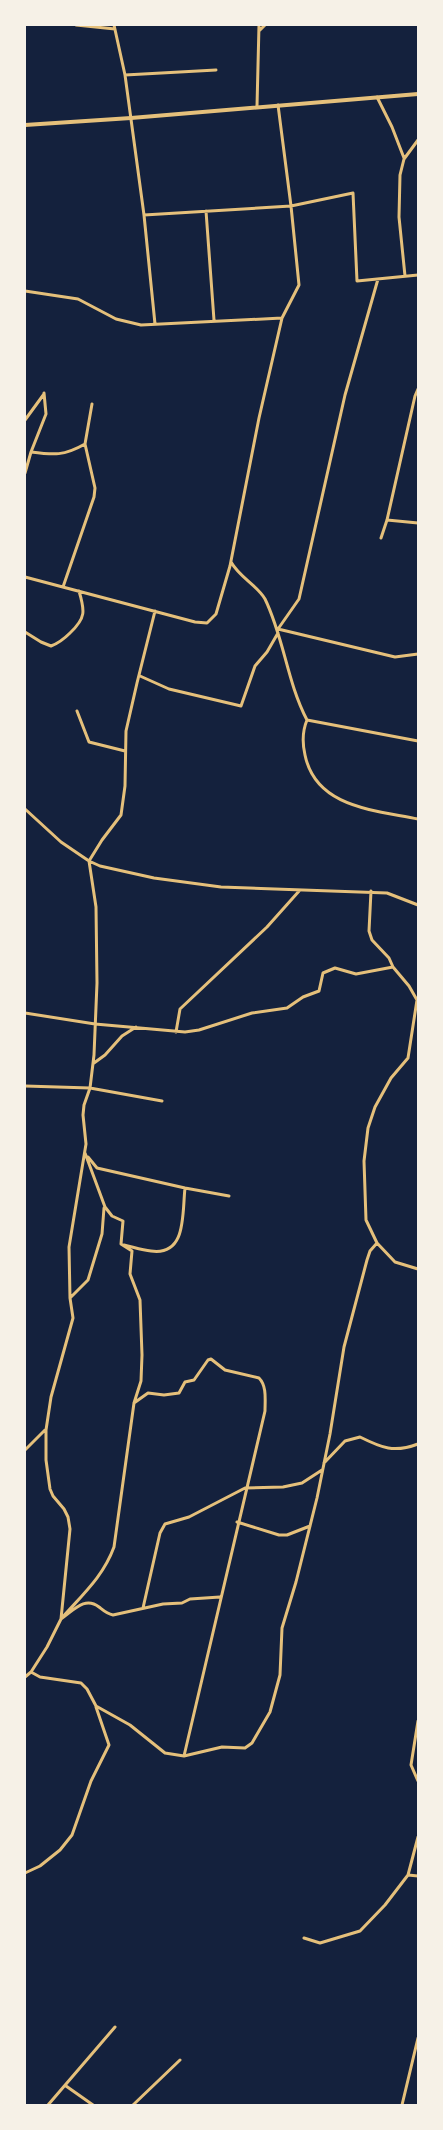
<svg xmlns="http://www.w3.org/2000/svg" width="443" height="2130" viewBox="0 0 443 2130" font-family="Inter,sans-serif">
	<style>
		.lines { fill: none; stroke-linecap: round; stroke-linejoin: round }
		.minor { stroke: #e5c07b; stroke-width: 3 }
		.tertiary { stroke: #e5c07b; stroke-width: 4 }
	</style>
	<rect width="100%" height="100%" fill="#14213d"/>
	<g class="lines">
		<!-- minor -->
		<path class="minor" d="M76,25L115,29
			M114,25L125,75L144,215L155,324
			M259,31L265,25
			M125,75L216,70
			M377,97L392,127L404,158
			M257,106L259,25
			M206,211L214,320
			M144,215L291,206L353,193L357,281L418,275
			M405,276L399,217L400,175L404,159L418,140
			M378,279L345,395L299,599L278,629L395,657L418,654
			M25,291L78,299L116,319L141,325L282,318
			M44,393L46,414L31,452C54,455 64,456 85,444
			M25,420L44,394
			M25,473L31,452
			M387,520L418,523
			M381,538L387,520L415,396L418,389
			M231,562C240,578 257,585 265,599C284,638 287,682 307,720C302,732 302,742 305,755C316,808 375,810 418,819
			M25,577L195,622L207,623L216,614L230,566L259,418L282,318L299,285L291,206L278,105
			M63,587L94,497L95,488L85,444L92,404
			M25,632L41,642L51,646C59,643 64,639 70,633C86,618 85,611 79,591
			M140,676L169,689L241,706L255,666L267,652L278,633
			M77,711L89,742L125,751
			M307,720L418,741
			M25,809L61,842L89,861L100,866L154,878L221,887L387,893L418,905
			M371,891L369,931L372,940L389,958L393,967L409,986L417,1000L408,1058L391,1078L375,1107L368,1128L364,1161L366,1220L377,1243L395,1262L418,1269
			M25,1013L95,1024L185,1032L199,1030L252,1013L287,1008L303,997L319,991L323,973L335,968L356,974L393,967
			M176,1032L180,1009L267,927L300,890
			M94,1063L105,1055L122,1036L136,1027
			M25,1086L90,1088L162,1101
			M85,1153L105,1207L112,1216L123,1221L121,1244L132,1251L130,1274L140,1300L142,1355L141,1381L134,1403L114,1547C103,1577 82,1595 61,1619C74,1610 85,1596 99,1607C104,1611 107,1614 113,1615L163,1604L182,1603L190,1599L220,1597
			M88,1157L97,1168L185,1188L229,1196
			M124,1245C133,1247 142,1250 151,1251C187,1256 182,1214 185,1188
			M71,1297L88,1280L102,1234L104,1208
			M134,1403L148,1393L164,1395L179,1393L185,1382L194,1380L208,1360L211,1359L225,1370L259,1378C267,1386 265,1400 265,1411L184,1756
			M25,1450L45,1430
			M324,1463L345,1441L360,1437C382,1448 394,1453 418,1444
			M237,1522L279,1535H287L310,1526
			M143,1608L160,1533L165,1524L189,1517L245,1488L283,1487L302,1483L322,1470
			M31,1672L47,1647L61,1619L70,1529L68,1517L64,1509L53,1496L50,1489L46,1460V1430L51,1397L73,1318L70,1298L69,1247L86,1144L83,1115L84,1105L90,1088L94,1055L97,983L96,907L89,861L102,840L121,815L125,786L126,731L137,683L155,611
			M25,1677L31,1672L40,1677L81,1683L87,1689L96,1706L130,1725L165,1753L184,1756L222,1747L245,1748L252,1743L270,1712L280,1675L282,1628L296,1582L317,1498L330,1434L344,1347L367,1260L370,1251L377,1243
			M418,1721L411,1765L418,1781
			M25,1873L40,1866L60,1850L72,1835L91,1781L109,1745L96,1707
			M408,1875L418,1837
			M304,1938L320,1943L360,1931L385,1905L408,1875L418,1876
			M66,2086L93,2105
			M48,2105L115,2027
			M133,2105L180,2060
			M402,2105L418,2038"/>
		<!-- tertiary -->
		<path class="tertiary" d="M25,125L131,118L418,94"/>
	</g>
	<!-- border -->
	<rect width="443" height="2130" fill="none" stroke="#f6f1e7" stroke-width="52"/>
</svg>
